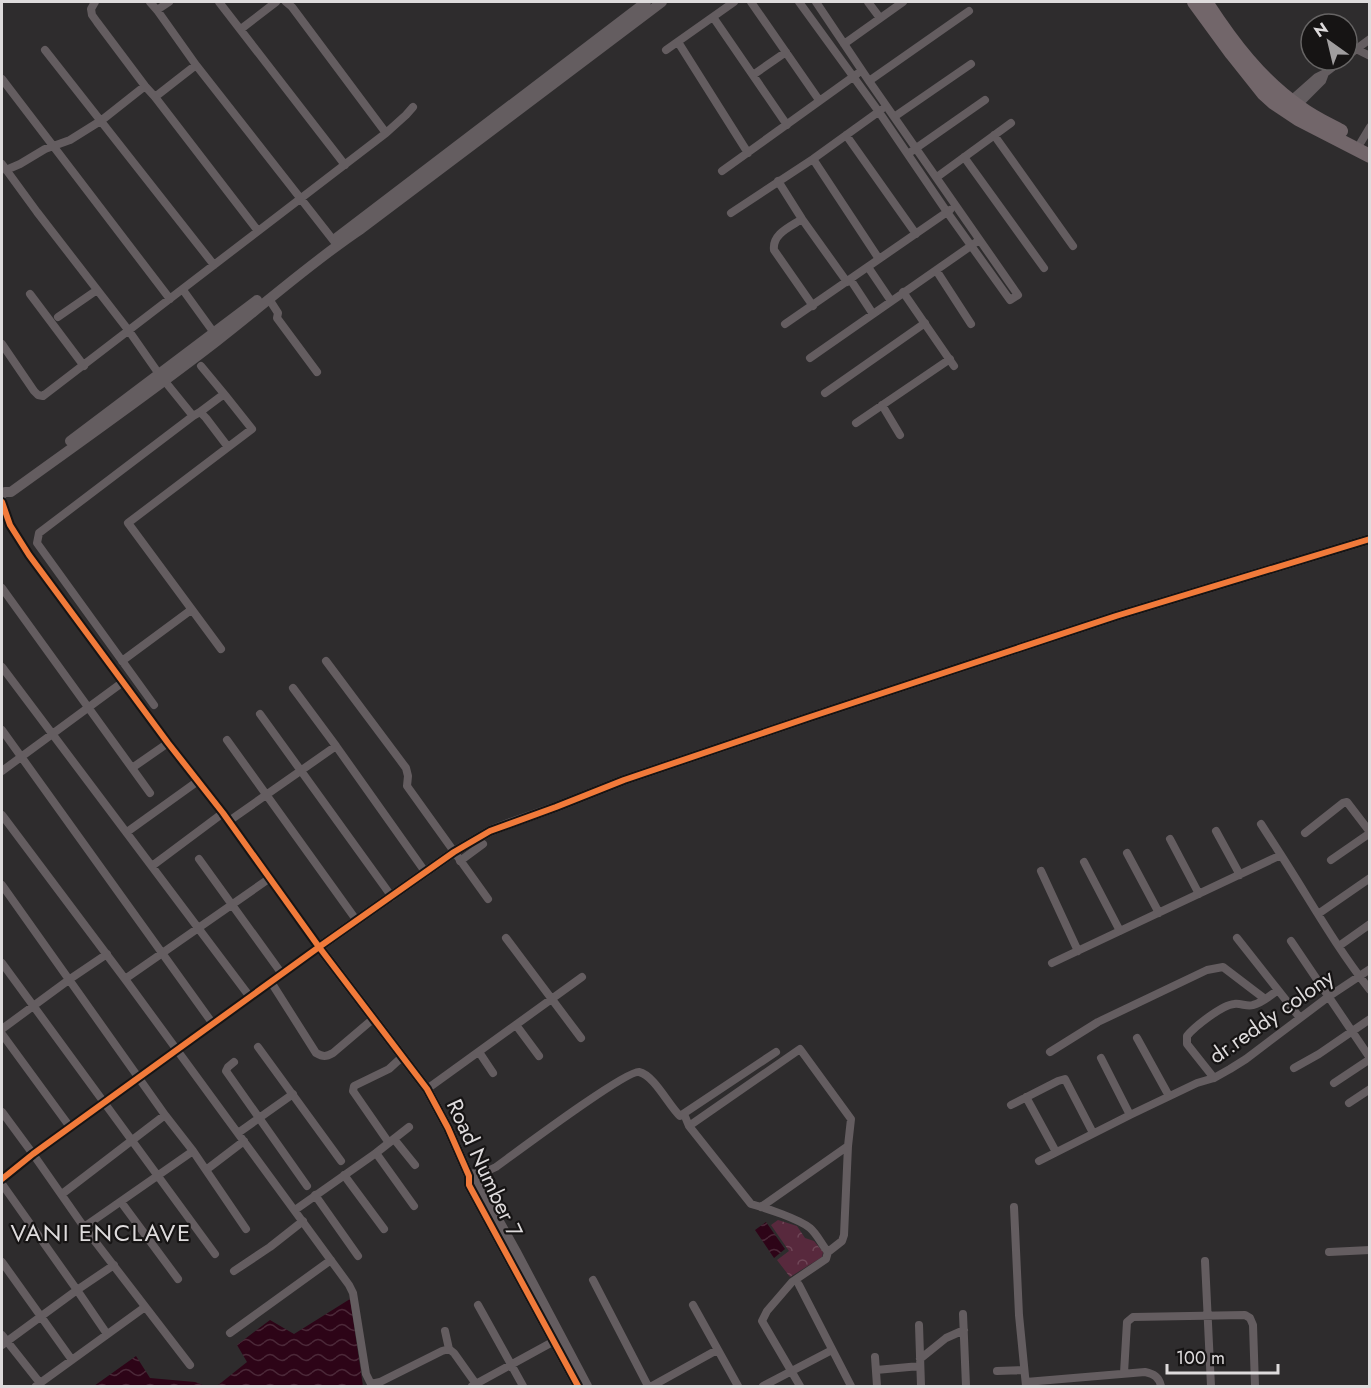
<svg xmlns="http://www.w3.org/2000/svg" width="1371" height="1388" viewBox="0 0 1371 1388" font-family="Jost,sans-serif">
	<style>
		.park { fill: url(#park-crowns) }
		.water { fill: url(#water-waves) }
		.lines { fill: none; stroke-linecap: round; stroke-linejoin: round }
		.minor { stroke: #645d60; stroke-width: 8 }
		.tertiary { stroke: #645d60; stroke-width: 10 }
		.primary { stroke: #72666a; stroke-width: 14 }
		.cycleway-casing { stroke: #161414; stroke-width: 10 }
		.cycleway { stroke: #f17a3a; stroke-width: 6 }
		.labels { text-anchor: middle; dominant-baseline: central; stroke-width: 4.5; stroke-linejoin: round; paint-order: stroke }
		.street-label { font-size: 22px; fill: #dedbdc; stroke: #161414 }
		.neighbourhood-label { font-size: 24px; letter-spacing: 1.5px; fill: #dedbdc; stroke: #161414 }
	</style>
	<defs>
		<pattern id="park-crowns" width="20" height="18" patternUnits="userSpaceOnUse" patternTransform="scale(1.5)"><rect width="20" height="18" fill="#58293d"/><path d="M2 6a3 3 0 1 1 6 0M12 15a3 3 0 1 1 6 0" fill="none" stroke="#704758"/></pattern>
		<pattern id="water-waves" width="16" height="10" patternUnits="userSpaceOnUse" patternTransform="scale(1.5)"><rect width="16" height="10" fill="#2d0417"/><path d="M0 5q4-4 8 0t8 0" fill="none" stroke="#4b2838"/></pattern>
	</defs>
	<rect width="100%" height="100%" fill="#2e2c2d"/>
	<!-- park -->
	<path class="park" d="M778,1220L797,1226L805,1238L814,1241L823,1252L822,1257L790,1277L777,1260L789,1251L771,1225Z"/>
	<!-- water -->
	<path class="water" d="M766,1222L785,1249L774,1258L755,1230Z
		M350,1299L363,1386H217L247,1362L237,1345L270,1320L294,1334Z
		M136,1356L150,1378L195,1382L205,1386H94Z"/>
	<g class="lines">
		<!-- minor -->
		<path class="minor" d="M95,2L91,9L92,15L97,22L145,86L155,97L258,231
			M150,2L157,10L169,2
			M219,2L345,165
			M286,2L292,7L386,133
			M751,2L819,100
			M799,2L879,112L947,212L1010,300L1018,295L869,81L816,2
			M868,2L880,18
			M157,10L196,65L337,245
			M713,17L787,125
			M241,29L276,2
			M678,42L748,153
			M844,44L903,2
			M1356,49L1370,56
			M45,50L214,265
			M666,50L734,2
			M1347,56L1370,39
			M1325,73L1342,60
			M753,75L786,52
			M2,79L170,299
			M869,81L969,11
			M155,97L196,65
			M1291,100L1317,77L1325,73L1322,81L1297,106
			M894,117L971,64
			M846,135L916,234
			M994,135L1073,246
			M1361,142L1370,127
			M912,151L985,100
			M964,157L1044,268
			M813,159L879,259
			M2,164L37,212L129,331L159,374L193,416L200,412L206,418L228,447
			M6,170L20,164L45,149L70,140L102,120L145,86
			M722,171L857,74
			M937,177L1011,123
			M778,181L802,219L847,282
			M731,213L813,159L881,110
			M802,219C790,227 772,234 774,250L813,306
			M868,267L891,301
			M936,270L971,324
			M850,279L873,314
			M183,290L217,337
			M903,292L954,366
			M30,294L84,366
			M269,299L278,313L277,318L317,372
			M58,317L97,290
			M785,324L950,210
			M2,344L34,391L38,395L43,396L386,133L406,115L413,107
			M810,358L975,243
			M201,366L225,395
			M825,393L925,323
			M882,405L900,435
			M200,412L220,397L225,395L252,429L128,523L221,649
			M856,423L950,359
			M2,502L10,525L29,555L168,743L223,813L319,947L33,1154L2,1179
			M2,588L150,793
			M122,661L191,610
			M326,661L406,768L408,776L407,786L488,899
			M2,667L250,997
			M293,688L336,746
			M154,705L37,543L39,533L193,416
			M260,714L392,897
			M2,730L213,1024
			M227,740L357,921
			M132,768L168,743
			M2,771L123,682
			M2,815L125,979L349,1285L353,1293L366,1374L371,1384L380,1382L442,1351L449,1349L454,1353L476,1384
			M229,821L336,746L426,873
			M1261,824L1281,855
			M1216,831L1240,875
			M127,832L198,781
			M1305,833L1343,803L1347,802L1370,832
			M1170,839L1199,894
			M1127,853L1159,913
			M199,859L282,974
			M1331,860L1370,833
			M460,861L483,844
			M1084,862L1120,931
			M152,866L223,813
			M1041,871L1078,951
			M2,885L165,1115L193,1151L246,1229
			M1318,914L1370,878
			M506,938L581,1038
			M1237,938L1278,990
			M1291,941L1370,1058
			M1339,946L1370,924
			M2,963L215,1254
			M1052,963L1281,855C1310,900 1336,947 1370,990
			M125,979L270,878
			M271,982L316,1053C323,1057 326,1057 333,1053L373,1019
			M516,1025L539,1056
			M2,1029L70,979L107,954
			M2,1034L70,1127
			M1137,1038L1169,1096
			M258,1047L341,1161
			M479,1052L493,1073
			M1050,1052L1098,1022L1207,970L1223,967L1265,999
			M1101,1058L1130,1115
			M234,1062L228,1067L226,1071L307,1186
			M1294,1068L1319,1054L1370,1019
			M1214,1078L1187,1044V1036C1194,1027 1222,1005 1234,1004C1241,1003 1247,1007 1253,1005C1262,1003 1271,995 1278,990L1300,1018
			M1334,1083L1370,1059
			M427,1089L582,977
			M1026,1097L1056,1152
			M1349,1103L1370,1089
			M1011,1105L1058,1081L1065,1079L1093,1133
			M2,1112L33,1154L84,1227L190,1365
			M684,1114L689,1126L751,1204C766,1208 799,1219 810,1228C817,1234 822,1245 828,1252L826,1259L792,1282L767,1311L762,1321L800,1386
			M689,1126L800,1049L851,1119L848,1146L761,1207
			M238,1133L293,1094
			M394,1139L415,1165
			M389,1143L353,1091L354,1086L389,1069L402,1057
			M376,1153L414,1206
			M1039,1161L1130,1115L1197,1083L1214,1078L1230,1069L1246,1059L1328,997L1370,969
			M206,1170L244,1141
			M468,1173L481,1174L496,1167C514,1154 626,1070 639,1072C654,1075 669,1106 680,1116L776,1052
			M344,1175L384,1229
			M2,1184L77,1290L2,1345
			M62,1194L165,1115
			M315,1195L358,1256
			M121,1202L178,1279
			M1014,1207L1019,1315L1026,1386
			M295,1210L376,1153L409,1127
			M84,1227L193,1151
			M828,1252L842,1241L844,1235L848,1146
			M1329,1252L1370,1250
			M1205,1261L1211,1386
			M2,1262L72,1360
			M234,1271L270,1247L303,1221
			M593,1280L648,1386
			M799,1285L851,1386
			M478,1305L523,1386
			M693,1305L738,1386
			M963,1314L966,1386
			M919,1325L921,1386
			M445,1331L449,1349
			M230,1333L331,1260
			M107,1334L77,1290L114,1265
			M2,1335L40,1383
			M875,1357L877,1386
			M920,1359L946,1338L964,1330
			M876,1370L920,1366
			M997,1371L1024,1370
			M1124,1373L1127,1322L1133,1317L1245,1315L1250,1318L1253,1325L1255,1386
			M1026,1382L1145,1372C1154,1374 1159,1377 1161,1386
			M36,1386L145,1307
			M472,1386L558,1339
			M652,1386L717,1350
			M763,1386L832,1350"/>
		<!-- tertiary -->
		<path class="tertiary" d="M335,239L646,2
			M70,441L257,300
			M2,494L5,492H11C80,442 150,393 217,341C265,304 310,263 361,229L662,2
			M469,1176L477,1182L516,1252L587,1386
			M578,1386L469,1185V1176L448,1128L427,1089L319,947L454,852L490,831L511,823L556,807L624,780L810,717L1116,616L1370,539"/>
		<!-- primary -->
		<path class="primary" d="M1194,2L1232,54L1263,93L1274,103L1298,119L1370,156
			M1206,2C1232,42 1261,81 1301,108C1313,117 1328,124 1341,131"/>
		<defs>
			<path id="cycleway" d="M2,502L10,525L29,555L168,743L223,813L319,947L427,1089L448,1128L469,1176V1185L578,1386
				M2,1179L33,1154L319,947L454,852L490,831L556,807L624,780L810,717L1116,616L1370,539"/>
		</defs>
		<!-- cycleway casing -->
		<use href="#cycleway" class="cycleway-casing"/>
		<!-- cycleway -->
		<use href="#cycleway" class="cycleway"/>
	</g>
	<g class="labels">
		<!-- street labels -->
		<g class="street-label">
			<text transform="translate(1271 1016) rotate(-35)">dr.reddy colony</text>
			<text transform="translate(485 1168) rotate(65)">Road Number 7</text>
		</g>
		<!-- neighbourhood labels -->
		<g class="neighbourhood-label">
			<text x="101" y="1232">VANI ENCLAVE</text>
		</g>
	</g>
	<!-- border -->
	<rect width="1371" height="1388" fill="none" stroke="#dedbdc" stroke-width="6"/>
	<!-- north arrow -->
	<g transform="translate(1329 42) rotate(326)"><circle r="28" fill="#161414" stroke="#666464" stroke-width="1.5"/>
	<path d="M0-4.5L10 22L0 15L-10 22Z" fill="#a09e9f"/>
	<text y="-9" font-size="16" font-weight="bold" text-anchor="middle" fill="#dedbdc">N</text>
	</g>
	<!-- scale -->
	<path d="M1167 1364v9h111v-9" fill="none" stroke="#dedbdc" stroke-width="3"/>
	<text x="1176" y="1364" font-size="18" fill="#dedbdc" stroke="#161414" stroke-width="4.5" paint-order="stroke">100 m</text>
</svg>
